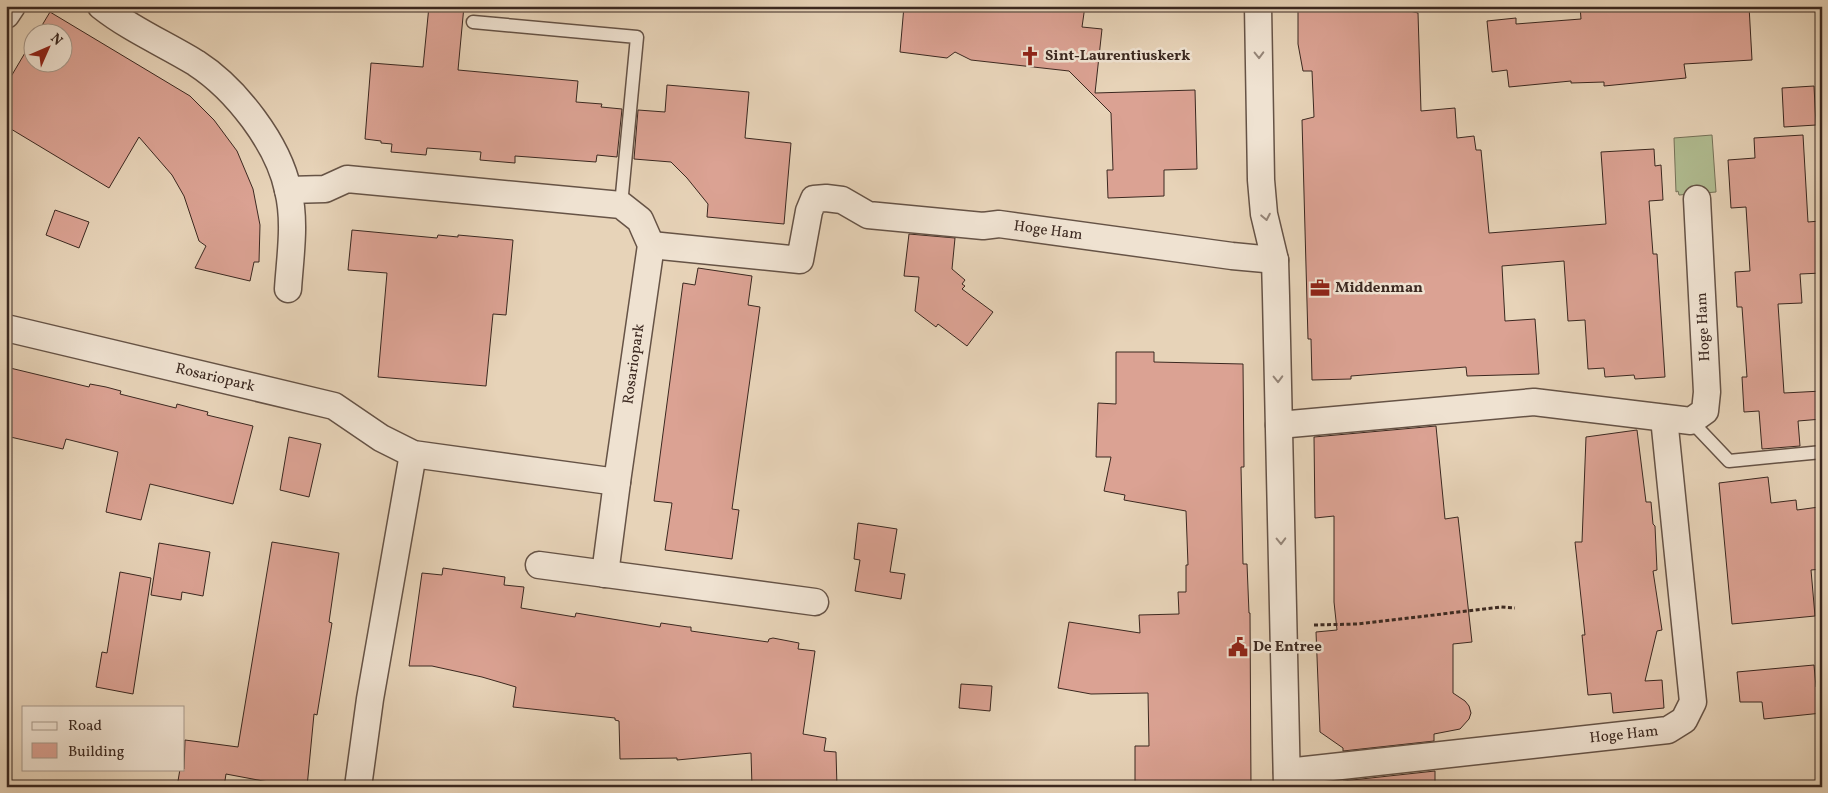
<svg xmlns="http://www.w3.org/2000/svg" width="1828" height="793" viewBox="0 0 1828 793" font-family="Vollkorn,serif">
	<style>
		.green { fill: #b1bd92; stroke: #767259 }
		.building { fill: #dba293; stroke: #3b2820 }
		.lines { fill: none; stroke-linecap: round; stroke-linejoin: round }
		.service-casing { stroke: #665346; stroke-width: 15 }
		.minor-casing { stroke: #665346; stroke-width: 29 }
		.path { stroke: #3b2820; stroke-width: 3; stroke-dasharray: 4 2.5; stroke-linecap: butt }
		.service { stroke: #efe2d1; stroke-width: 12 }
		.minor { stroke: #efe2d1; stroke-width: 26 }
		.oneway { stroke: #958578 }
		.labels { text-anchor: middle; dominant-baseline: central; stroke-width: 5; stroke-linejoin: round; paint-order: stroke }
		.poi-label { font-size: 15px; font-weight: bold; fill: #3b2820; stroke: #efe2d1; text-anchor: start }
		.street-label { font-size: 15px; fill: #3b2820; stroke: #efe2d1 }
	</style>
	<rect width="100%" height="100%" fill="#e7d3b8"/>
	<filter id="stains"><feTurbulence type="fractalNoise" baseFrequency=".004" numOctaves="4"/><feColorMatrix values="0 0 0 0 .2 0 0 0 0 .09 0 0 0 0 .02 0 0 0 .5 -.17"/></filter>
	<radialGradient id="worn" r=".72"><stop offset=".6" stop-color="#630" stop-opacity="0"/><stop offset="1" stop-color="#630" stop-opacity=".3"/></radialGradient>
	<!-- green -->
	<path class="green" d="M1712,135L1716,192L1679,195L1678,191L1676,192L1674,138Z"/>
	<!-- building -->
	<path class="building" d="M429,6H464L458,70L578,81L576,102L602,104L601,107L622,109L617,157L597,155L596,162L515,156V163L480,160L481,152L427,148L426,155L391,152L392,144L381,143V141L365,139L371,63L423,67Z
		M904,6H1085L1082,27L1102,29L1095,93L1195,90L1197,169L1164,170V196L1108,198L1107,170H1113L1111,113L1069,71L971,60L955,52L947,58L900,52Z
		M1580,6H1749L1752,60L1684,64L1686,78L1604,86V82L1571,83V81L1509,87L1507,70L1492,72L1487,21L1516,18V24L1581,19Z
		M1366,7L1402,9L1418,13L1421,111L1455,108L1457,138L1474,136L1476,150H1481L1489,233L1606,224L1601,152L1654,149L1655,166L1661,165L1663,200L1649,201L1653,254H1657L1665,377L1635,379L1634,375L1605,377L1604,368L1588,369L1585,320L1568,321L1564,261L1502,266L1505,321L1535,319L1539,374L1467,376L1466,367L1351,376V379L1312,380L1311,339H1308L1302,120L1314,117L1312,71H1303L1298,44V10Z
		M50,12L190,96L214,120L237,151L253,189L260,225L259,262H254L250,281L195,268L206,246L199,241L184,196L172,175L139,137L109,188L6,126V85L32,41V62H62V32H38Z
		M667,85L749,92L745,138L791,143L784,224L707,217L708,204L687,178L671,162L634,159L638,110L665,112Z
		M1814,86L1816,125L1784,127L1782,88Z
		M1803,135L1808,222L1820,221V224L1822,223V273L1800,274L1802,303L1778,304L1784,393L1822,391V419L1798,421L1800,446L1762,449L1759,411L1744,412L1742,377H1747L1742,307H1737L1735,272L1750,271L1746,207L1731,208L1728,160L1755,158L1754,138Z
		M55,210L89,222L79,248L46,235Z
		M352,230L437,238L438,235L458,237V235L513,240L506,315L493,314L486,386L378,377L387,273L348,270Z
		M909,234L955,238L952,269L965,280L962,284L965,286L962,289L993,312L967,346L938,324L936,327L915,311L919,277L904,276Z
		M698,268L752,276L748,305L760,307L732,509L739,510L732,559L665,550L672,503L654,501L683,283L695,285Z
		M1116,352H1154V362L1243,364L1244,467H1241L1243,564H1247L1249,613H1250L1251,787H1135V746H1149L1148,693L1091,694L1058,688L1069,622L1140,633L1139,615L1179,614L1178,592H1186V565H1188L1186,511L1124,500L1125,495L1104,491L1111,457H1096L1098,403L1116,404Z
		M6,367L89,387L90,384L106,387L121,391L120,394L176,408L177,404L192,408L208,412L207,415L253,426L233,504L150,484L141,520L106,512L118,452L66,439L63,449L6,436Z
		M1436,426L1445,519L1458,517L1472,642L1453,644V693L1465,701L1469,706L1471,713L1469,719L1460,729L1434,734V741L1343,751V748L1320,732L1316,632L1337,630L1334,602V516L1315,518L1314,437Z
		M1637,430L1646,502H1651L1653,524L1655,526L1657,570L1653,571L1662,630L1657,631L1645,681L1662,680L1664,708L1613,713L1611,693L1588,695L1582,635H1585L1575,542H1582L1586,437Z
		M289,437L321,444L309,497L280,490Z
		M1768,477L1771,503L1796,500L1797,510L1819,507L1822,569L1811,570L1815,616L1732,624L1719,483Z
		M858,523L897,529L890,572L905,574L901,599L855,591L860,560L854,559Z
		M272,542L339,553L329,622L332,623L317,715L314,714L307,787H295L226,774L224,787H177L180,769H184L185,740L238,747Z
		M159,543L210,552L203,596L182,592L181,600L151,595Z
		M443,568L505,577L504,585L524,587L521,608L575,617L576,613L660,627L661,623L688,627H691V631L768,642L769,639L773,638L799,643L798,649L815,651L803,734L826,738L824,751L836,752L837,787H752L751,753L677,760V758L620,759L619,721L615,720V718L513,707L516,687L482,677L432,666H409L422,573L442,575Z
		M120,572L151,578L133,694L96,687L102,652L107,653Z
		M1814,665L1816,687H1822V713L1764,719L1762,702H1740L1737,672Z
		M961,684L992,686L990,711L959,708Z
		M1435,771V787H1343V781Z"/>
	<g class="lines">
		<defs>
			<path id="service" d="M473,22L637,37L621,205
				M1691,421L1729,461L1822,452"/>
			<g id="minor">
				<path d="M101,6C130,29 165,44 196,63C236,89 278,143 288,190C296,222 290,257 288,289"/>
				<path d="M1258,6L1261,180L1264,214L1275,260L1276,296L1287,787"/>
				<path d="M6,15L12,6"/>
				<path id="s1" d="M651,245L800,260L809,211L814,199L826,198L842,200L868,215L983,226L999,224L1232,256L1275,260"/>
				<path id="s2" d="M6,328L334,406L381,438L413,454L617,482L651,245L640,220L621,205L347,179L325,189L288,190"/>
				<path d="M1279,425L1534,402L1691,421L1705,411L1707,392L1697,199"/>
				<path d="M539,565L815,602"/>
				<path d="M605,574L617,482"/>
				<path id="s3" d="M1287,772L1668,730L1684,720L1693,702L1664,418"/>
				<path d="M358,787L370,699L413,454"/>
			</g>
		</defs>
		<!-- service casing -->
		<use href="#service" class="service-casing"/>
		<!-- minor casing -->
		<use href="#minor" class="minor-casing"/>
		<!-- path -->
		<path class="path" d="M1818,476L1822,505
			M1314,625L1358,624L1501,607L1515,608"/>
		<!-- service -->
		<use href="#service" class="service"/>
		<!-- minor -->
		<use href="#minor" class="minor"/>
	</g>
	<!-- one-way arrows -->
	<defs><path id="oneway-chevron" d="M-2-3.5L2.5 0L-2 3.5" fill="none" stroke-width="1.6" stroke-linecap="round" stroke-linejoin="round" transform="scale(1.25)"/></defs>
	<g class="oneway">
		<use href="#oneway-chevron" transform="translate(1259 55) rotate(89)"/>
		<use href="#oneway-chevron" transform="translate(1266 217) rotate(79)"/>
		<use href="#oneway-chevron" transform="translate(1278 379) rotate(89)"/>
		<use href="#oneway-chevron" transform="translate(1281 541) rotate(89)"/>
	</g>
	<!-- icons -->
	<defs>
		<symbol id="church-bare" viewBox="-9 -9 18 18"><path d="M-1.2-6h2.4v3.5h3.3v2.4h-3.3V6h-2.4V-.1h-3.3v-2.4h3.3Z" fill="#8f2418" stroke="#efe2d1" stroke-width="2.5" paint-order="stroke"/></symbol>
		<symbol id="office-bare" viewBox="-9 -9 18 18"><path d="M-6-3h4V-5.5h4V-3h4V5H-6ZM-1-4.5V-3h2v-1.5ZM-6 0V1H6V0Z" fill="#8f2418" stroke="#efe2d1" stroke-width="2.5" paint-order="stroke"/></symbol>
		<symbol id="civic-bare" viewBox="-9 -9 18 18"><path d="M-.6-6.5H3V-4.5H.6V-3L4-1V1h2V6H-6V1h2V-1L-.6-3ZM-1.2 2.5V6h2.4V2.5Z" fill="#8f2418" stroke="#efe2d1" stroke-width="2.5" paint-order="stroke"/></symbol>
	</defs>
	<g fill-rule="evenodd">
		<use href="#church-bare" x="1016" y="42" width="28" height="28"/>
		<use href="#office-bare" x="1306" y="274" width="28" height="28"/>
		<use href="#civic-bare" x="1224" y="633" width="28" height="28"/>
	</g>
	<g class="labels">
		<!-- poi labels -->
		<g class="poi-label">
			<text x="1045" y="56">Sint-Laurentiuskerk</text>
			<text x="1335" y="288">Middenman</text>
			<text x="1253" y="647">De Entree</text>
		</g>
		<!-- street labels -->
		<g class="street-label">
			<text stroke="none"><textPath href="#s1" startOffset="452">Hoge Ham</textPath></text>
			<text transform="translate(1704 327) rotate(-93)">Hoge Ham</text>
			<text stroke="none"><textPath href="#s2" startOffset="755">Rosariopark</textPath></text>
			<text stroke="none"><textPath href="#s2" startOffset="215">Rosariopark</textPath></text>
			<text stroke="none"><textPath href="#s3" startOffset="339">Hoge Ham</textPath></text>
		</g>
	</g>
	<!-- margin -->
	<rect width="1828" height="793" fill="none" stroke="#e7d3b8" stroke-width="25"/>
	<rect x="8" y="8" width="1813" height="778" fill="none" stroke="#3b2820" stroke-width="2.5"/>
	<rect x="12" y="12" width="1803" height="768" fill="none" stroke="#3b2820"/>
	<!-- legend -->
	<rect x="22" y="706" width="162" height="65" fill="#efe2d1" stroke="#a7988a"/>
	<rect x="32" y="722" width="25" height="8" fill="#efe2d1" stroke="#a7988a"/>
	<text x="68" y="730" font-size="15" fill="#3b2820">Road</text>
	<rect x="32" y="743" width="25" height="15" fill="#dba293" stroke="#a7988a"/>
	<text x="68" y="756" font-size="15" fill="#3b2820">Building</text>
	<!-- north arrow -->
	<g transform="translate(48 48) rotate(45)"><circle r="24" fill="#efe2d1" stroke="#a7988a"/>
	<path d="M0-4L9 19L0 12L-9 19Z" fill="#8f2418"/>
	<text y="-8" font-size="14" font-weight="bold" text-anchor="middle" fill="#3b2820">N</text>
	</g>
	<rect width="100%" height="100%" filter="url(#stains)"/>
	<rect width="100%" height="100%" fill="url(#worn)"/>
</svg>
